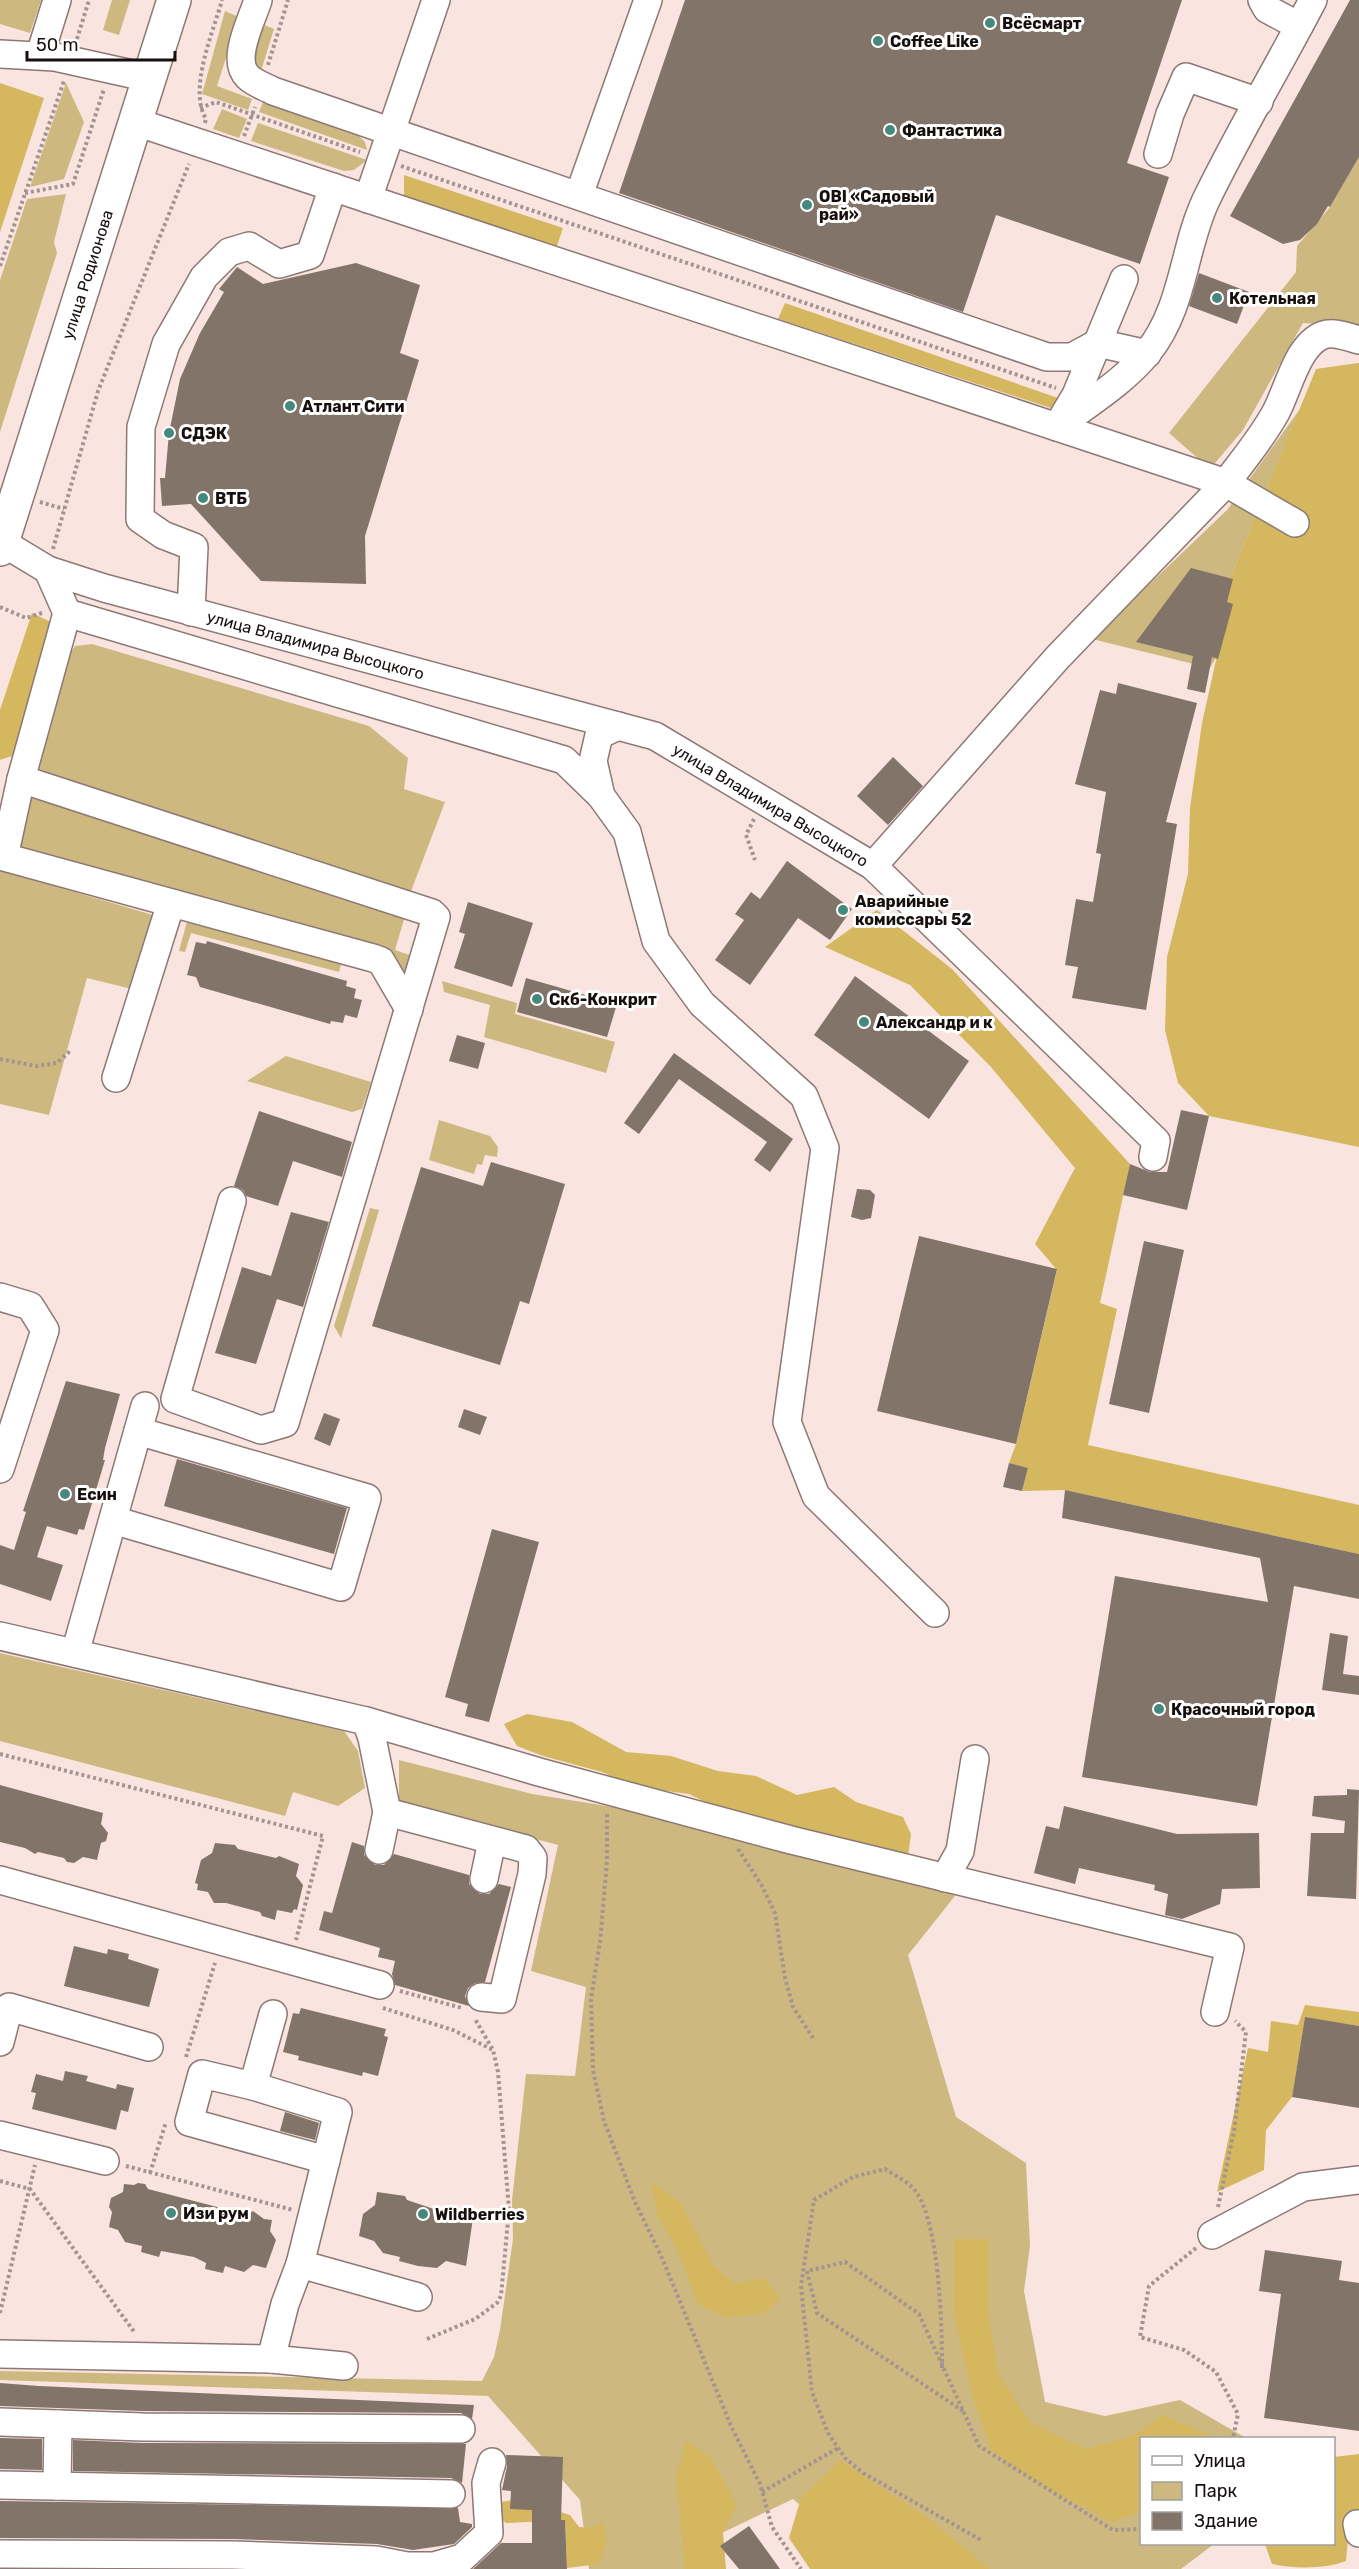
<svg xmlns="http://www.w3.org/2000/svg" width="1359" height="2569" viewBox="0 0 1359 2569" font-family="Rubik,sans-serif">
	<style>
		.green { fill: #cdb97f }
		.forest { fill: #d4b75e }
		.building { fill: #827468 }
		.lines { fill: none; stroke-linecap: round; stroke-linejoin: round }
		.minor-casing { stroke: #8c7874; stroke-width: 30 }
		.major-casing { stroke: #8c7874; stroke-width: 36 }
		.path { stroke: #a49390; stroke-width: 4; stroke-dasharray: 3 3; stroke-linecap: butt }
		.minor { stroke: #fff; stroke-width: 27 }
		.major { stroke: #fff; stroke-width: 33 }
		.poi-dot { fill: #45897d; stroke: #fff; stroke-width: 2 }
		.labels { text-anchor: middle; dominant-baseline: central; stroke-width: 6; stroke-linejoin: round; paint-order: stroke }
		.poi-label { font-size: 16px; font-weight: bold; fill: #170f0e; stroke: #fff; text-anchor: start }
		.street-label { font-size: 16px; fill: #170f0e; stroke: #fff }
	</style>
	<rect width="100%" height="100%" fill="#fae4e0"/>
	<!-- green -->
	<path class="green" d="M0,0H41L30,33L0,24Z
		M112,0H130L119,35L103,30Z
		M225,11L239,17L217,86L252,99L248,110L202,94Z
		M262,24L274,29L261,71C249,55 256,41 262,24Z
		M66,83L84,122L64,179L30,187Z
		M263,102L359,136L365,142L367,150L259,112Z
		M222,109L247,119L239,138L213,129Z
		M258,123L367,160L354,170L344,171L251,141Z
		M1359,157V333L1341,326L1303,323L1243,430L1210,469L1169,433L1296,272L1297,246L1330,207Z
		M66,194L54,242L57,253L0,432V280L27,199Z
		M1300,409L1221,601L1217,656L1210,668L1092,639L1227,510Z
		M92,644L369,726L408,758L404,789L445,802L408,899L48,780L37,768L68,658L75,646Z
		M30,795L405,916L395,950L415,957L412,988L389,952L23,847L17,844Z
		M0,870L153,915L136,990L87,978L49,1115L0,1104Z
		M189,914L343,956L339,972L191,933L185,952L179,951Z
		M442,981L517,1003L515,1014L615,1042L606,1073L484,1037L490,1005L444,992Z
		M286,1056L371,1082L362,1109L352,1112L247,1081Z
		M439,1120L490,1136L498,1147L497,1157L485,1155L482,1165L477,1164L474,1174L429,1160Z
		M370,1208L379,1210L341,1338L334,1326Z
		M0,1653L344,1731L358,1751L365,1788L338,1806L293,1792L285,1816L0,1741Z
		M399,1760L532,1794L676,1817L962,1887L908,1955L956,2117L1026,2163L1030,2246L1024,2291L1045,2402L1105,2416L1180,2400L1246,2438H1142V2544H1214L1181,2569H876L793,2499L703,2542L708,2569H589L580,2500L488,2396L0,2380V2371L482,2381L494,2357L500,2330L513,2239L512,2200L526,2074L575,2076L586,1987L531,1971L558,1845L399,1802Z"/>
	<!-- forest -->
	<path class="forest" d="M0,83L44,98L0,232Z
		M404,175L563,228L557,246L404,197Z
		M785,303L1058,398L1051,408L778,319Z
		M1358,363H1359V1147L1209,1116L1178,1083L1165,1030L1167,957L1188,874L1190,808L1202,723L1217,656L1221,601L1316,369Z
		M32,613L55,624L12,756L0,760V710Z
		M877,910L952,969L1130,1164L1100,1303L1117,1309L1088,1445L1359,1505V1554L1065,1490L1022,1491L1028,1468L1009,1463L1016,1444L1057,1270L1035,1244L1075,1168L991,1067L910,985L825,947Z
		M527,1714L572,1722L626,1752L671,1756L718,1771L756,1776L797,1795L834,1787L856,1802L903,1817L911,1834L908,1856L767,1823L749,1813L720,1809L689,1794L636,1787L602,1772L543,1756L517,1746L504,1724Z
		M1305,2005L1359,2012V2026L1305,2018L1292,2097L1266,2130L1264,2170L1217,2192L1248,2048L1268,2052L1271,2021L1298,2025Z
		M652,2182L680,2202L713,2265L734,2284L764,2278L780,2299L764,2313L726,2318L697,2303L678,2250L657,2214Z
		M954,2239H988V2311L998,2373L1030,2422L1086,2449L1132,2436L1163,2415L1216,2438H1142L1141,2512L1112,2522L1035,2481L991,2450L973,2398L954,2314Z
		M687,2441L711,2458L737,2505L723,2532L726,2569H685L676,2475Z
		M1359,2454V2513L1350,2516L1346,2561C1325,2569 1294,2569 1272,2564L1265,2544H1334V2457Z
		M840,2460L925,2516L990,2569H810L789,2538L801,2498Z
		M520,2499L570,2515L579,2527L590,2528L603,2523L607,2540L599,2564L567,2568L565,2520L506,2523L494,2513V2503Z"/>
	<!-- building -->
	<path class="building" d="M685,0H1182L1127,163L1169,177L1140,264L996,215L963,312L619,193Z
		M1350,0H1359V157L1330,207L1328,206L1317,224L1300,240L1283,244L1230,216Z
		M356,263L420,285L400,353L419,360L365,536L366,584L261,581L191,504L162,506L160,478H165L169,433L180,379L200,333L224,292L219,289L237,267L263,284Z
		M1199,273L1249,292L1237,324L1189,306Z
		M1191,568L1233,579L1227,602L1233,604L1218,659L1212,657L1205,693L1187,689L1193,656L1136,642Z
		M1118,683L1197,703L1166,822L1177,824L1146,1010L1072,998L1078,967L1065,965L1076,899L1093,902L1101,854L1096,853L1106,792L1075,784L1100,690L1116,694Z
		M893,757L923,786L888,825L857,796Z
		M787,861L852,909L830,940L798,918L750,985L715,960L744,920L735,914L751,892L760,899Z
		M468,902L533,923L512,987L454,968L465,934L459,932Z
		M207,941L347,981L346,986L356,989L354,998L362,1000L357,1018L345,1015L343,1023L331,1021L330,1024L200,987L196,977L187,975L196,942L206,944Z
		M855,976L969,1061L929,1119L814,1035Z
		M526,978L617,1004L607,1037L517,1012Z
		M457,1035L485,1043L478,1069L449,1061Z
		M674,1053L793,1139L770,1172L754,1160L767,1142L679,1079L639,1134L624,1123Z
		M1181,1110L1209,1116L1187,1210L1123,1195L1130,1164L1150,1172H1167Z
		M259,1111L352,1142L342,1177L293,1161L278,1206L246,1196L243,1190L234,1186Z
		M491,1162L565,1184L529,1304L520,1301L500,1365L372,1326L421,1167L483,1186Z
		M857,1189L870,1190L875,1195L871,1218L862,1220L851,1217Z
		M291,1212L329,1222L303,1307L277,1299L256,1364L215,1353L242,1267L271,1276Z
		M919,1236L1057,1269L1016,1444L877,1411Z
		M1144,1241L1184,1250L1149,1413L1109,1404Z
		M66,1381L120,1394L105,1448L103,1460H105L84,1530L79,1529L77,1535L47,1526L37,1557L63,1565L51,1601L0,1584V1545L14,1550L26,1512L23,1511Z
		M464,1409L487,1417L480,1435L458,1427Z
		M324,1413L340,1419L330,1446L314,1439Z
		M177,1459L347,1508L334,1554L164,1506Z
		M1009,1463L1028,1468L1022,1491L1003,1487Z
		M1065,1490L1359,1554V1599L1294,1586L1257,1806L1082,1777L1115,1576L1268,1602L1260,1558L1062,1518Z
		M492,1529L539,1542L489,1722L465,1716L468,1704L445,1697Z
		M1330,1633L1348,1636L1343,1674L1359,1676V1695L1322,1690Z
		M0,1785L103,1813L101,1824L108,1833L106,1841L101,1843L97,1860L83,1857L74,1863L67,1862L64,1858L38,1852L35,1854L25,1848L0,1842Z
		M1347,1789L1359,1790L1356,1899L1307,1896L1311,1833H1344L1345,1821L1312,1816L1314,1796L1347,1795Z
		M1064,1806L1177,1834L1259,1833L1260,1888L1222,1889L1220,1904L1182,1919L1165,1915L1168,1894L1154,1890L1155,1885L1079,1868L1075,1884L1034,1873L1046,1826L1059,1829Z
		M352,1842L364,1846V1855L375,1865H384L394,1854L469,1875V1884L480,1894H489L499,1884L511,1887L485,1982L475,1983L468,1988L465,1996L469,2006L395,1985L392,1974L395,1961L378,1957L380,1948L319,1930L324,1911L332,1913Z
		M215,1843L235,1845L238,1849L276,1858L279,1856L299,1864L296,1876L303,1885L297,1910L294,1909L292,1913L277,1910L275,1920L262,1916L260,1912L226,1903H214L208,1892L197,1890L198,1884L195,1883L201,1860L212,1853Z
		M74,1946L107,1954L108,1949L129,1954L128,1959L159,1969L149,2007L64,1986Z
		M301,2008L386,2029L384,2036L388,2037L378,2076L363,2072L362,2076L298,2060L299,2056L283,2052L293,2013L299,2014Z
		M1305,2017L1359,2026V2108L1292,2097Z
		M65,2071L88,2076L86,2081L116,2089L117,2084L134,2088L128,2112L121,2110L116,2130L32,2109L36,2093L31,2092L36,2074L63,2081Z
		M285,2112L319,2123L315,2140L280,2131Z
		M138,2183L145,2184L148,2189L248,2215L253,2211L264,2219L272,2220L270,2231L276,2240L266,2268L253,2265L244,2272L225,2266L223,2273L205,2269L206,2263L194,2257L161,2251L159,2257L141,2252L142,2246L125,2242L118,2230L109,2227L112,2212L109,2207L111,2198L123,2192L124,2184L134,2185Z
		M377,2192L405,2196L407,2200L434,2209L445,2211L450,2208L457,2210L459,2215L473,2218L466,2266L446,2261L437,2268L418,2266L399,2261L400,2257L383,2253L374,2241L359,2236L363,2214L375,2205Z
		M1265,2250L1342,2261L1339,2280L1359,2283V2431L1264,2418L1281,2294L1259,2291Z
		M0,2383L39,2386L474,2405L472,2419L461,2413L143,2411L0,2406Z
		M0,2438L42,2439V2470L0,2469Z
		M73,2440L143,2443L466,2444L462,2483L451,2478L73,2471Z
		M506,2455L563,2457L561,2520H565L567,2569H473L501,2543H532V2510L510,2509L511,2491L502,2490L507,2466Z
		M0,2501L458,2508L460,2522L472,2524V2527L454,2544L413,2550L377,2544L233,2539L0,2538Z
		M749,2526L780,2569H739L720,2546Z"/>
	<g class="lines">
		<defs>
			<g id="minor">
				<path d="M258,0C252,20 230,60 248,77C254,83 266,87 273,91L1047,357H1072L1098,343L1147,354"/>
				<path d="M1262,0L1267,9L1299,26"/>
				<path d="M0,54L55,57L150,78"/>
				<path d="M40,55L57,0"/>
				<path d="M136,122L1057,427C1087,404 1124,382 1148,352C1184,307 1183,249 1206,200C1239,132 1278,67 1313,0"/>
				<path d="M1158,154L1170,114L1186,77L1259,102"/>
				<path d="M579,195L648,0"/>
				<path d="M368,199L436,0"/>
				<path d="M1295,523L1226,483C1243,460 1262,438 1276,412C1288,390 1297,345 1323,335C1334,331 1348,337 1359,340"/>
				<path id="s1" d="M0,541L48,570L104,588L655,736L873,866L1058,657L1226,483L1057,427L1076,395L1124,279"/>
				<path d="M48,570L67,613L564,760L601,796L627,832L656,941L702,1004L804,1096L825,1148L787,1422L816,1496L935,1613"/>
				<path d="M191,612L194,547L163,535L140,519L141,427L166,344L204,277L229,252L249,246L279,264L310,255L333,187"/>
				<path d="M67,613L21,779L432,913L436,917L285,1423L261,1430L175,1399L232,1201"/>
				<path d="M21,779L4,857L373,958L381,961L409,1009"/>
				<path d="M601,796L593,761L599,735L618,726"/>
				<path d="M873,866L1156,1141L1153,1157"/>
				<path d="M116,1078L171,903"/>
				<path d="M0,1297L30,1306L45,1330L0,1469"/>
				<path d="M113,1520L341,1587L367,1498L138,1431"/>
				<path d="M0,1636L366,1721L372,1738L387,1812L526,1849L533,1858L532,1874L502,1999L481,1997"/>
				<path d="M75,1653L145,1406"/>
				<path d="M366,1721L539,1772L791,1840L1230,1947L1215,2012"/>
				<path d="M379,1850L387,1812"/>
				<path d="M945,1878L960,1851L975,1759"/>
				<path d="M484,1879L492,1841"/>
				<path d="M0,1880L380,1985"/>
				<path d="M0,2042L9,2007L149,2047"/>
				<path d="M253,2086L202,2074L189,2122L326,2160"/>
				<path d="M0,2135L105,2161"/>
				<path d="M1212,2235L1303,2187L1359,2180"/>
				<path d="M300,2264L418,2297"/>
				<path d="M0,2354L271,2359L285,2304L300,2264L338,2112L253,2086L273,2014"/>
				<path d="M271,2359L344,2366"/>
				<path d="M0,2422L58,2424L57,2486"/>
				<path d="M58,2424L143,2427L461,2429"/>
				<path d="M0,2485L451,2494"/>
				<path d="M1359,2524H1357L1359,2533"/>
				<path d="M0,2554L233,2555L376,2560L407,2566H434L462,2558L489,2533L486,2483L492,2462"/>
			</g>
			<g id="major">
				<path id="s2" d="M0,549L174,0"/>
			</g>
		</defs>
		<!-- minor casing -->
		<use href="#minor" class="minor-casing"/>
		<!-- major casing -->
		<use href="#major" class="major-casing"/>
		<!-- path -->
		<path class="path" d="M77,39L89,0
			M268,65L288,0
			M200,108L216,102L360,152
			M205,123L206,119C188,89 213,33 222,0
			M244,136L255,107
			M401,166L1056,388
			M25,193L73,184L104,89
			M0,266L64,81
			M40,502L64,509
			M53,549L98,391L189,164
			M0,607L26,618L42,613
			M754,819L746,835L755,860
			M0,1059L36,1066L57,1063L70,1051
			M0,1754L323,1836L296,1940
			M607,1814V1861L600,1942L591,1999L593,2070L604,2121L635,2202L663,2260L731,2426L760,2484L772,2527L801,2569
			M738,1849L761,1884L775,1913L785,1978L793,2007L813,2038
			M400,1991L462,2008
			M383,2008L453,2030L493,2050
			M186,2057L215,1963
			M126,2166L293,2210
			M150,2173L166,2122
			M0,2181L30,2189L135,2333
			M1218,2207L1234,2131L1246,2032L1235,2021
			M1196,2248L1149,2286L1140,2337L1184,2350L1216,2372L1238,2414L1233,2438
			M0,2313L35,2165
			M427,2339L475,2319L497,2303L501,2296L509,2210L498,2072L493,2050L475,2019
			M942,2368C942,2329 940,2214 912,2187C905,2180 894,2175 885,2169L853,2177L814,2200L801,2286L812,2392L828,2433L845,2458L863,2473L981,2540
			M963,2411L817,2313L807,2271L845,2262L919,2314L979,2446L1113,2530L1142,2529
			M762,2492L838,2448"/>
		<!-- minor -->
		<use href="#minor" class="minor"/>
		<!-- major -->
		<use href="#major" class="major"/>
	</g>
	<!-- markers -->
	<g class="poi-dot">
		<circle cx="990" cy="23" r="6"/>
		<circle cx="878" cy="41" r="6"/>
		<circle cx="890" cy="130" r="6"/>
		<circle cx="807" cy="205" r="6"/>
		<circle cx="1217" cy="298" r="6"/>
		<circle cx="290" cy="406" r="6"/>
		<circle cx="169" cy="433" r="6"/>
		<circle cx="203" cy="498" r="6"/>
		<circle cx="843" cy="910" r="6"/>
		<circle cx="537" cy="999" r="6"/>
		<circle cx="864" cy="1022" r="6"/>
		<circle cx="65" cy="1494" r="6"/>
		<circle cx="1159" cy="1709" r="6"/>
		<circle cx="171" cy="2213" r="6"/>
		<circle cx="423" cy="2214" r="6"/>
	</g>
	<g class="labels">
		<!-- poi labels -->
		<g class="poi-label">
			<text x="1002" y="23">Всёсмарт</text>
			<text x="890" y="41">Coffee Like</text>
			<text x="902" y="130">Фантастика</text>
			<text x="819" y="196">OBI «Садовый<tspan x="819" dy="18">рай»</tspan></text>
			<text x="1229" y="298">Котельная</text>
			<text x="302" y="406">Атлант Сити</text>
			<text x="181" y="433">СДЭК</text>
			<text x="215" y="498">ВТБ</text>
			<text x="855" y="901">Аварийные<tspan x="855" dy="18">комиссары 52</tspan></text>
			<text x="549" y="999">Скб-Конкрит</text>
			<text x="876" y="1022">Александр и к</text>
			<text x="77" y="1494">Есин</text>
			<text x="1171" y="1709">Красочный город</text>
			<text x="183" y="2213">Изи рум</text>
			<text x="435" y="2214">Wildberries</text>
		</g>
		<!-- street labels -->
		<g class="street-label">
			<text stroke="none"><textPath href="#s2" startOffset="288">улица Родионова</textPath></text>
			<text stroke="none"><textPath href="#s1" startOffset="334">улица Владимира Высоцкого</textPath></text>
			<text stroke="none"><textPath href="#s1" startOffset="820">улица Владимира Высоцкого</textPath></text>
		</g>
	</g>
	<!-- legend -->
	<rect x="1140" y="2437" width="195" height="108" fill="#ffffff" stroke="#a29f9f" stroke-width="1.5"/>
	<rect x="1152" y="2456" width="30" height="9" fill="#ffffff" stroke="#a29f9f" stroke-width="1.5"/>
	<text x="1194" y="2467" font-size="18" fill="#170f0e">Улица</text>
	<rect x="1152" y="2482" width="30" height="18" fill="#cdb97f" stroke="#a29f9f" stroke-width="1.5"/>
	<text x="1194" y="2497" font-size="18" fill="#170f0e">Парк</text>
	<rect x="1152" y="2512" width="30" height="18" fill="#827468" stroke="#a29f9f" stroke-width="1.5"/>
	<text x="1194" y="2527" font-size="18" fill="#170f0e">Здание</text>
	<!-- scale -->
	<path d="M27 51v9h148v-9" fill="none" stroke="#170f0e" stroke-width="3"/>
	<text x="36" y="51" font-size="18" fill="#170f0e" stroke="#ffffff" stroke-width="4.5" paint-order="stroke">50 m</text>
</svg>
